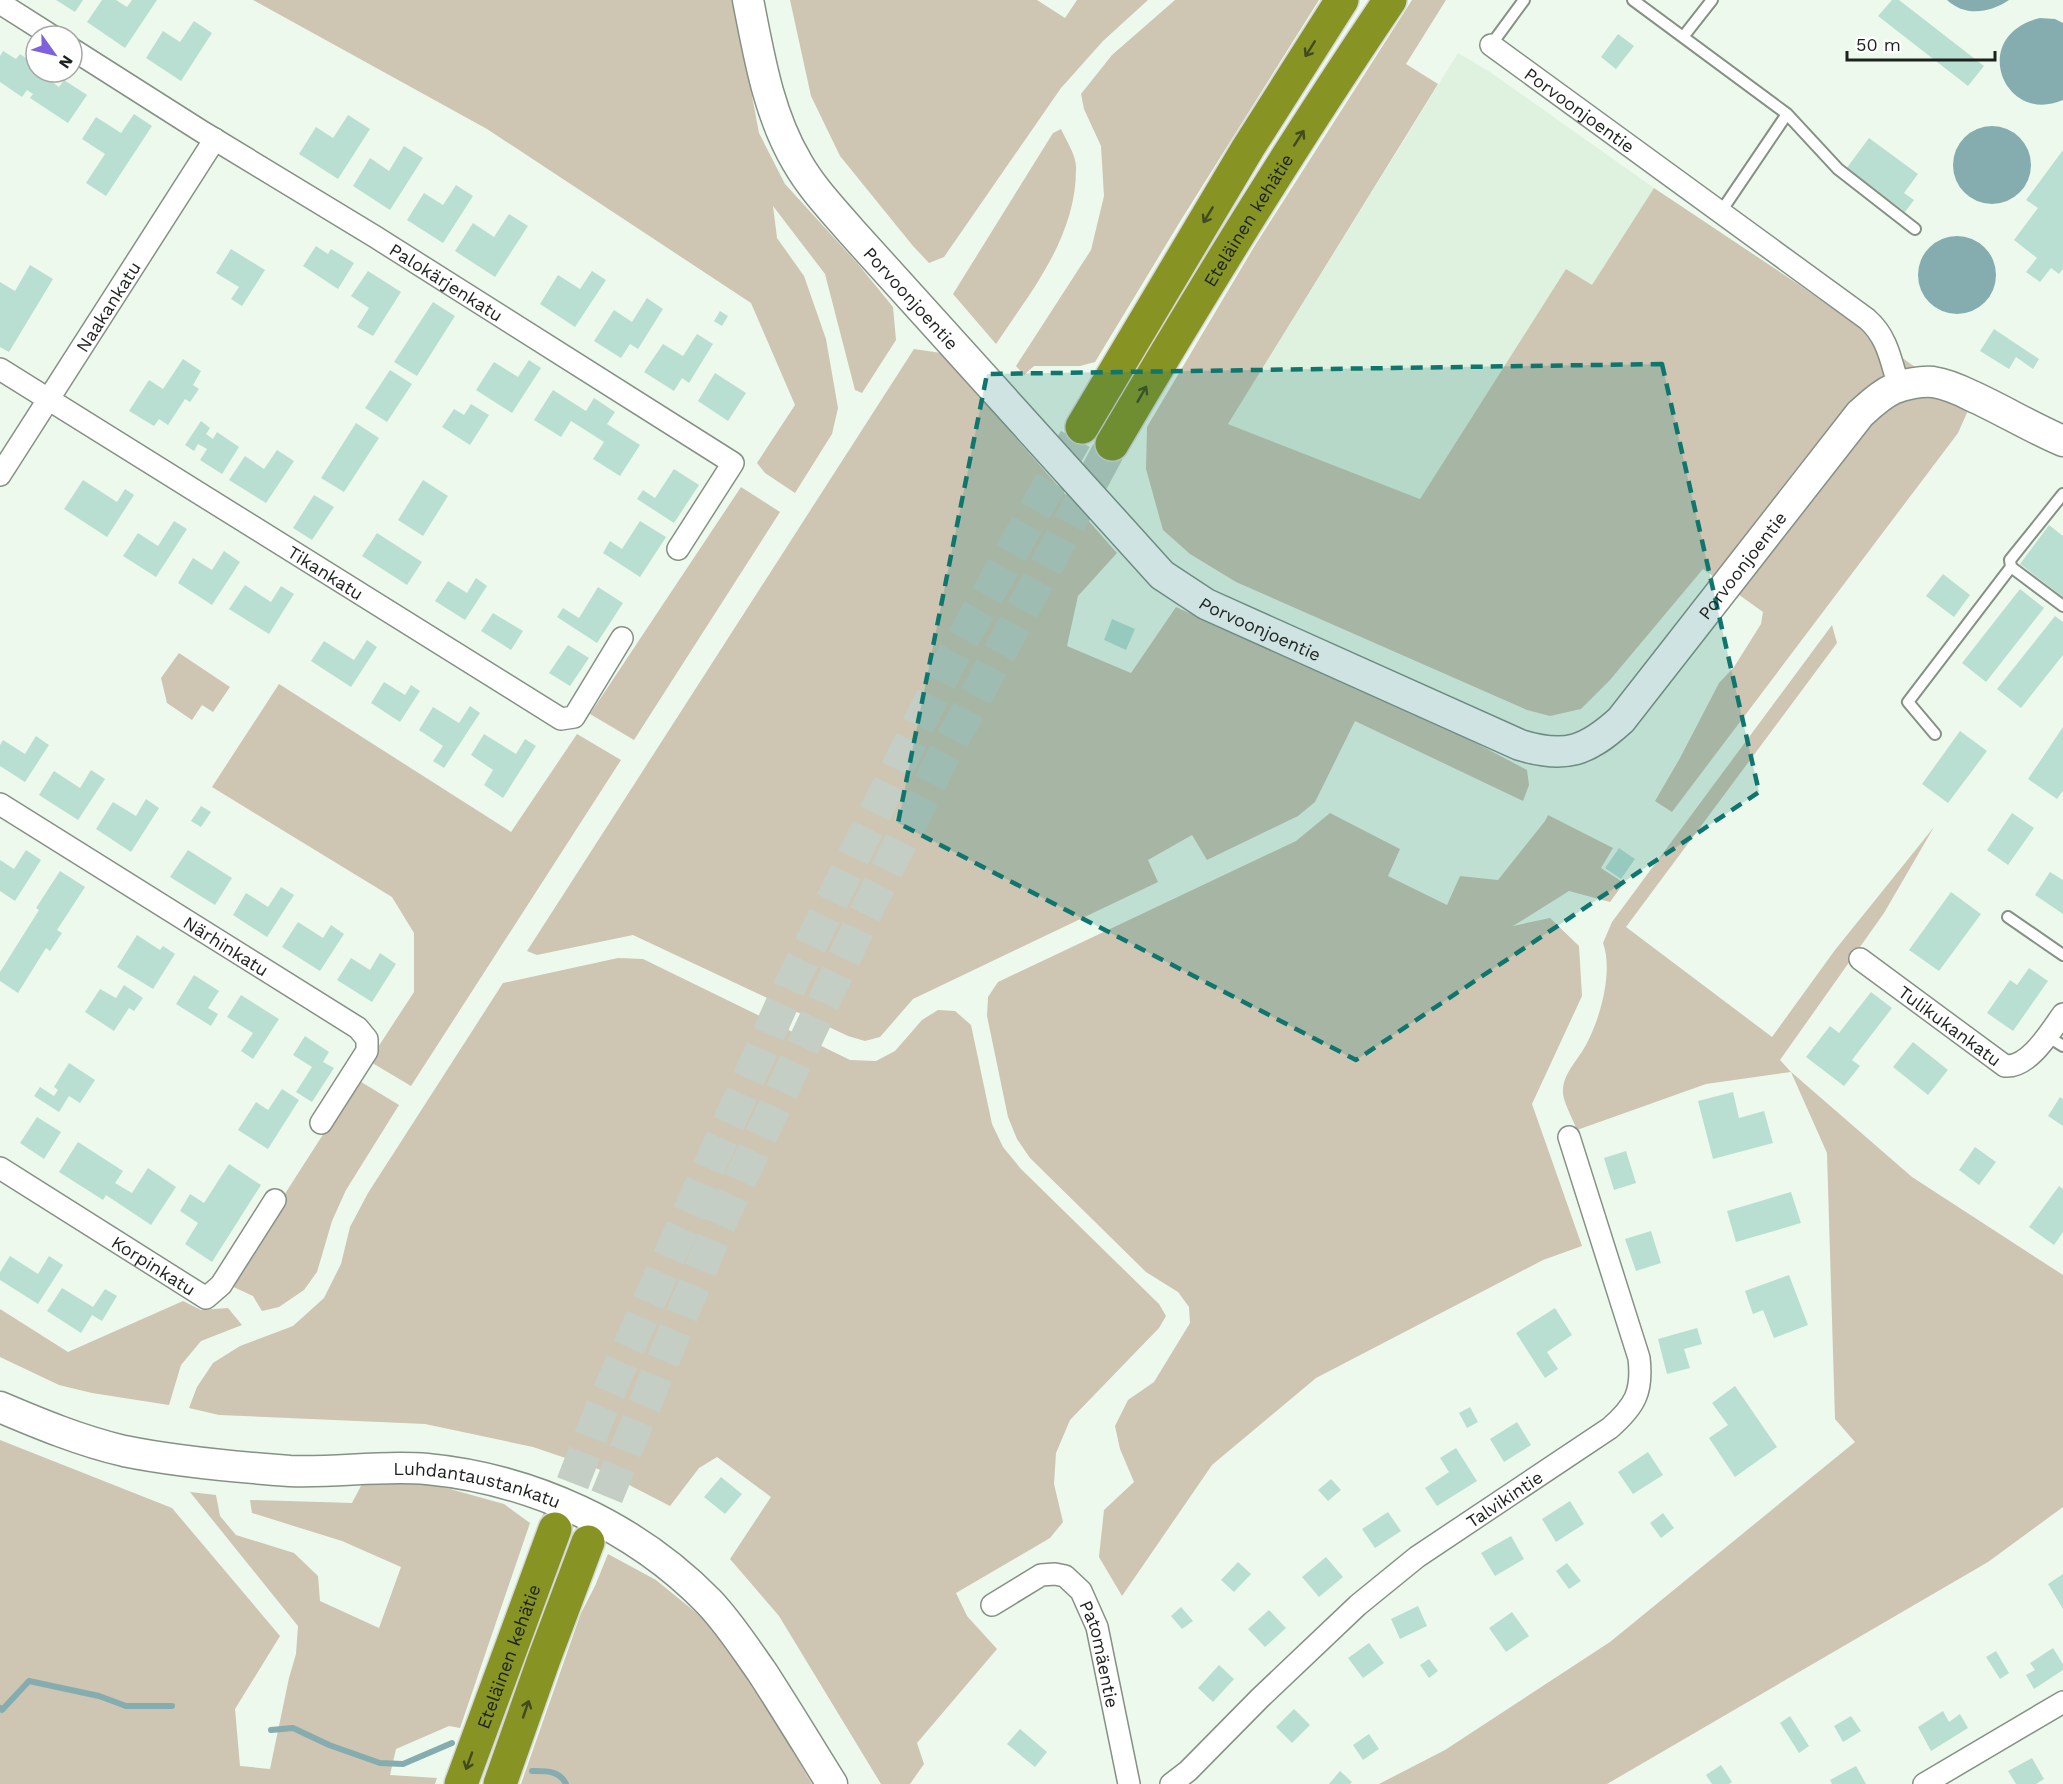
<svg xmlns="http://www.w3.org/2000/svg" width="2063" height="1784" viewBox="0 0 2063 1784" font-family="'Work Sans',sans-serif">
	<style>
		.built { fill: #dff1df }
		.green { fill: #cec5b2 }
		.water { fill: #85adb0 }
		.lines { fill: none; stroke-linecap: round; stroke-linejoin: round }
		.stream { stroke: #85adb0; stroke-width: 6 }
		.building { fill: #b9dfd3 }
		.highway-tunnel { stroke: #c4cec4; stroke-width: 33; stroke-dasharray: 33 16; stroke-linecap: butt }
		.lane-casing { stroke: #869186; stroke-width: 14 }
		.street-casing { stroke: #869186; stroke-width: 24 }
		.secondary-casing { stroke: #869186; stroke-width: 33 }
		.highway-casing { stroke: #d6d7d6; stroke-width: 36 }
		.lane { stroke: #fff; stroke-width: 10 }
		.street { stroke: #fff; stroke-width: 21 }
		.secondary { stroke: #fff; stroke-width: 30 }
		.highway { stroke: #879322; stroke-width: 33 }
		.oneway { stroke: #434a1f }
		.marked { fill: #0f766e; fill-opacity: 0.2; stroke: #0f766e; stroke-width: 4.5; stroke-dasharray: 12 8; stroke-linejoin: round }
		.labels { text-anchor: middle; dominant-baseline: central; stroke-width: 4.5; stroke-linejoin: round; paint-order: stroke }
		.street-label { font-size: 18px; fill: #1e221e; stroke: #fff }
	</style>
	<rect width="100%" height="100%" fill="#edf9ed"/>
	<!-- built -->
	<path class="built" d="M1458,53L1490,72L1654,188L1592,286L1566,269L1420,499L1228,424Z"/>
	<!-- green -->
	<path class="green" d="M253,0H734L759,133L785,184L858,264L893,307L896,340L862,393L855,390L825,274L773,206L777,238L804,276L826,339L838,408L832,434L795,493L765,473L757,463L795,405L751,303L487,129Z
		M790,0H1037L1065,18L1077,0H1148L1103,41L1061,88L944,257L929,263L913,246L840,156L811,96Z
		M1175,0H1319L1181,220L1095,362L1080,366H1034L1024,375L1016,366L1091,250L1104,196L1101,146L1084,109L1081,94L1112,55Z
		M1412,0H1446L1406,64L1438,84L1228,424L1420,499L1566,269L1592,285L1654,188L1798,284L1970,406L1958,433L1672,812L1655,801L1680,758L1719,683L1734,667L1761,624L1763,612L1703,569L1610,680L1581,709L1550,716L1527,710L1236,582L1190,554L1163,530L1161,523L1146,469L1147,427L1254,247Z
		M1061,129C1066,140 1076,155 1076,167C1077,236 1032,290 996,344L953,294L1053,133Z
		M914,349L941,353L1117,553L1078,596L1067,646L1131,673L1176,607L1476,743L1527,770L1529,785L1523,801L1355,721L1315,802L1298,816L1207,860L1192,835L1148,860L1158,882L913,999L880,1037L865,1041L848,1036L633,935L537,955L527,951Z
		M741,487L780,512L634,740L590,714Z
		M1832,625L1837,643L1626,927L1772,1037L1835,950L1934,827L1884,913L1780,1060L1790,1071L1912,1177L2063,1275V1507L1988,1562L1607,1784H1379L1445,1750L1610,1642L1855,1442L1835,1419L1827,1153L1791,1072L1706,1084L1577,1130C1574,1121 1562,1100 1563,1091C1563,1075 1575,1063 1583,1050C1599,1024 1614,973 1603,943L1612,922Z
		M179,653L230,687L213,712L202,705L192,720L167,703L161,678Z
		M279,684L511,832L577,734L621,760L411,1086L369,1061L414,992V933L392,897L212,787Z
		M1330,813L1400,849L1388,876L1447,905L1460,876L1498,880L1545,821L1548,815L1613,848L1601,868L1624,883L1610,902L1569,891L1513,926L1550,918L1579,946L1582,996L1532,1104L1582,1246L1543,1260L1316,1378L1212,1465L1122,1596L1099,1557L1104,1510L1134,1482L1120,1449L1115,1426L1128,1400L1154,1382L1190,1323L1189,1307L1178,1292L1146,1272L1030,1158L1017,1139L1008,1117L987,1016L988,997L998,982L1296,841Z
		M618,958L643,959L850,1060L876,1061L895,1051L922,1020L938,1010L955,1011L971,1025L992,1124L1003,1147L1021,1169L1159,1304L1166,1316L1159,1328L1070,1420L1056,1453L1054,1484L1063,1522L1050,1538L956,1593L967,1616L997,1649L917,1743L924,1764L910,1784H881L779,1616L730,1559L771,1497L717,1457L699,1468L670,1506L598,1469L533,1447L425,1424L219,1415L189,1408L197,1387L213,1363L240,1346L293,1326L324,1298L341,1264L350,1227L368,1193L503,983Z
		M358,1080L399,1105L346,1190L332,1221L317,1272L304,1290L279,1307L262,1311L253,1296L227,1284Z
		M183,1301L201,1310L228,1308L242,1325L201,1341L181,1365L169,1405L92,1393L59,1385L0,1357V1309L68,1352Z
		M0,1440L172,1508L280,1636L235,1709L240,1766L270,1769L289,1678L296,1654L298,1626L190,1492L216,1495L220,1516L236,1535L294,1553L318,1576L320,1601L379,1628L401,1567L342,1541L252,1513L250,1500L352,1503L362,1484H432L504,1504L530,1523L460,1728L449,1726L396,1749L390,1775L437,1778L435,1784H0Z
		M608,1554L656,1580L704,1619L753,1683L812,1784H521L581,1613L595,1586Z"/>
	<!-- water -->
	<path class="water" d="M1947,0H2009C1990,13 1965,17 1947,0Z
		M2040,18L2055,19L2063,23V100C2003,126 1968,35 2040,18Z
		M1953 165a39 39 0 1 1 78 0a39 39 0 1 1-78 0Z
		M1918 275a39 39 0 1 1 78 0a39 39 0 1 1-78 0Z"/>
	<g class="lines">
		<!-- stream -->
		<path class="stream" d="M0,1708L2,1710L29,1681L99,1696L126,1706H172
			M271,1730L293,1728L329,1745L380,1763L403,1764L452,1743
			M532,1771C546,1771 559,1770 566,1784"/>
	</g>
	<!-- building -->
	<path class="building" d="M56,0H83L75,12Z
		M102,0H116L127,7L132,0H157L125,48L87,22Z
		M1892,0H1899L1984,66L1968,86L1878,16Z
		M194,21L212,33L181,81L146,58L163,31L180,42Z
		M1618,34L1634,46L1616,69L1601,57Z
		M3,51L16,59L20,54L36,65V72H39L59,87L64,80L87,95L68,123L30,98L33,94L27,90L22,97L0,82V56Z
		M134,114L152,126L106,196L86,183L105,154L82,139L96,117L121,133Z
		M348,115L370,129L338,179L299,154L316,127L333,138Z
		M1869,138L1918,174L1904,193L1914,200L1905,212L1846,169Z
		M404,146L423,158L390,210L353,186L370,158L389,171Z
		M2063,150V269L2059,274L2051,268L2040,282L2026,272L2037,258L2014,240L2038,208L2026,200Z
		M456,185L473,196L443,243L407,220L424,193L443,205Z
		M509,214L528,226L495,277L455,251L473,223L494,237Z
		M316,246L328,254L331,249L354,263L338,289L303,266Z
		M231,249L265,270L242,306L231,299L239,287L216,273Z
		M30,265L53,279L9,352L0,347V282L15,291Z
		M368,271L401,292L373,336L357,327L369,308L351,296Z
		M592,271L606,280L575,327L540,304L558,275L580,289Z
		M647,298L663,309L638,349L630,344L621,358L594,341L614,310L632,322Z
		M433,302L455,316L417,376L394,362Z
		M720,311L728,316L722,326L714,321Z
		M1994,329L2039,359L2033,369L2016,357L2009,369L1980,351Z
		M697,334L713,344L689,383L682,378L674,391L644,372L663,344L683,356Z
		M183,359L201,371L193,385L199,389L190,402L185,399L168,425L159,419L154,426L129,411L149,380L163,389Z
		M529,360L541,368L512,413L476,390L494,362L518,377Z
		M390,370L412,384L387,422L365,408Z
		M715,373L746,393L728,421L698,401Z
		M553,390L586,411L594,398L615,412L607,424L640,445L620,476L593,459L604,442L571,421L561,437L534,420Z
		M471,404L489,415L470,445L442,427L454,409L464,415Z
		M201,421L210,428L206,434L213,439L217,432L239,447L222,474L200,460L207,449L198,444L194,451L185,445Z
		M356,423L379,438L344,492L321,478Z
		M277,450L294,461L266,503L229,480L245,456L264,469Z
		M674,469L699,485L674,523L637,499L643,490L655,498Z
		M83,480L117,502L125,489L134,495L107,537L64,509Z
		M423,480L448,496L423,536L398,520Z
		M314,495L334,507L312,540L293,528Z
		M174,521L187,529L156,577L123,556L138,533L158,546Z
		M640,521L666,537L640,577L603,553L610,541L622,549Z
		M2049,525L2063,536V597L2020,564Z
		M377,533L422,562L407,585L362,556Z
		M224,551L240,562L212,605L178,583L193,558L212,570Z
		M1943,574L1970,595L1954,617L1926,596Z
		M476,578L487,586L465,620L435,601L448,581L467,593Z
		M245,585L271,602L281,586L294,594L269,634L229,609Z
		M598,587L623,603L597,643L557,617L563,608L579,618Z
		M2020,589L2044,608L1986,682L1962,663Z
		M493,613L523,631L511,650L481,631Z
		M2055,616L2063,622V655L2021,708L1997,689Z
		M1112,619L1135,629L1126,650L1104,640Z
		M367,640L377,647L351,687L311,661L324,641L354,660Z
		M568,645L589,658L570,686L549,673Z
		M384,682L405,695L411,685L420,691L400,722L371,703Z
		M470,706L480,713L444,768L433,761L443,746L419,730L433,707L459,723Z
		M2063,727V791L2057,799L2028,779Z
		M1960,731L1987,751L1948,803L1922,784Z
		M484,734L516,754L525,739L536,746L503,798L484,785L493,770L471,755Z
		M36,736L49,745L25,782L0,766V745L3,740L25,754Z
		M91,770L105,779L78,820L39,795L54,771L80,788Z
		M146,799L159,808L131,852L96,829L113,802L136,816Z
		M201,806L211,812L201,827L191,821Z
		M2012,813L2034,828L2008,865L1987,850Z
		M1619,848L1635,859L1621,879L1605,868Z
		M26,850L41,860L15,901L0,891V860L14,869Z
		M188,850L232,878L215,905L170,877Z
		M60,871L85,887L57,930L62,933L50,951L46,948L18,993L0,981V972L39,910L36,908Z
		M2050,872L2063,880V914L2035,895Z
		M281,887L294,895L267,937L233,915L246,893L268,907Z
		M1951,892L1981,914L1939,971L1909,950Z
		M298,922L323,938L331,925L344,934L320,971L282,947Z
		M137,935L160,950L163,946L175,954L153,989L117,967Z
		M380,953L396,964L372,1002L337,980L351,958L370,970Z
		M2029,968L2048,981L2013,1031L1987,1013L2010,980L2017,985Z
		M194,975L219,991L208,1008L218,1014L211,1026L176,1004Z
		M124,985L143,998L134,1011L129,1008L114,1031L85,1012L100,989L116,998Z
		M1871,992L1892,1008L1852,1060L1860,1066L1844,1086L1806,1057L1830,1026L1839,1033Z
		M241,995L279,1019L253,1059L241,1051L253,1033L227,1017Z
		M305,1036L329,1052L323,1062L334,1068L312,1102L296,1092L312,1067L293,1055Z
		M1913,1042L1948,1070L1928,1095L1893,1067Z
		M69,1063L95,1080L80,1103L69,1096L59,1112L34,1096L40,1087L54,1096L58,1090L54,1087Z
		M282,1089L299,1100L268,1149L238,1130L256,1102L268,1110Z
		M1733,1092L1739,1118L1764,1111L1773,1143L1713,1159L1698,1101Z
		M2060,1097L2063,1099V1126L2048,1116Z
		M37,1117L61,1132L44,1159L20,1143Z
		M78,1142L123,1171L115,1183L132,1193L148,1168L176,1187L151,1225L106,1195L103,1200L59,1172Z
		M1975,1147L1996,1162L1979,1185L1959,1170Z
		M1626,1151L1636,1183L1614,1190L1604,1158Z
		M229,1164L261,1185L212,1262L185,1244L198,1223L180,1211L190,1194L204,1203Z
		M2059,1186L2063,1189V1232L2054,1245L2029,1227Z
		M1791,1192L1801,1223L1736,1242L1727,1211Z
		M1651,1231L1661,1263L1636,1271L1625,1239Z
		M10,1256L38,1274L49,1256L63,1265L38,1304L0,1280V1272Z
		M1789,1275L1808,1325L1774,1338L1763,1310L1753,1314L1745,1291Z
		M62,1288L93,1307L105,1289L117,1296L102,1321L92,1315L81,1333L47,1311Z
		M1555,1308L1572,1335L1547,1352L1558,1369L1545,1378L1516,1333Z
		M1697,1328L1702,1344L1684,1349L1690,1368L1667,1374L1658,1339Z
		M1735,1386L1777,1447L1735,1477L1709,1438L1728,1425L1712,1403Z
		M1470,1407L1478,1422L1467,1428L1459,1413Z
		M1517,1422L1531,1445L1504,1462L1490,1439Z
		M1456,1448L1477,1481L1437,1506L1425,1488L1449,1472L1440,1458Z
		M1648,1452L1663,1475L1633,1494L1618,1472Z
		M721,1477L742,1494L725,1514L704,1497Z
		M1331,1479L1341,1490L1328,1501L1318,1490Z
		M1570,1501L1584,1524L1556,1542L1542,1519Z
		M1388,1512L1401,1531L1375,1548L1362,1529Z
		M1663,1513L1674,1528L1661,1538L1650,1523Z
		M1511,1536L1524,1559L1495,1576L1481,1553Z
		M1326,1557L1343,1577L1319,1597L1302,1577Z
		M1238,1562L1251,1574L1234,1592L1221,1580Z
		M1567,1563L1581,1581L1569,1589L1556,1571Z
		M2063,1574V1609L2048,1584Z
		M1418,1606L1427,1626L1400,1639L1391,1619Z
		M1181,1607L1193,1621L1182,1629L1171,1616Z
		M1269,1610L1286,1628L1265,1647L1248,1629Z
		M1512,1612L1529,1636L1506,1652L1489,1628Z
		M1369,1643L1384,1663L1363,1678L1348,1658Z
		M2053,1648L2063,1664V1670L2034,1689L2026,1675L2035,1670L2030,1663Z
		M1996,1651L2009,1673L2000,1679L1986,1657Z
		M1429,1659L1438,1671L1429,1678L1420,1665Z
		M1219,1665L1234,1679L1213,1702L1198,1688Z
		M1294,1709L1310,1725L1292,1743L1276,1727Z
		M1943,1711L1949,1722L1960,1714L1968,1728L1931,1751L1918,1727Z
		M1790,1716L1809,1746L1799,1753L1780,1723Z
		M1851,1716L1861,1731L1843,1742L1834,1726Z
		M1020,1729L1047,1752L1035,1767L1007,1744Z
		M1369,1734L1379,1749L1363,1760L1353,1745Z
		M2032,1758L2044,1779L2036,1784H2016L2008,1771Z
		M1721,1765L1732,1782L1729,1784H1712L1706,1775Z
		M1856,1766L1866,1784H1832L1830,1780Z
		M1340,1771L1352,1782L1350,1784H1329Z"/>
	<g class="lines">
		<!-- highway-tunnel -->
		<path class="highway-tunnel" d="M555,1529L602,1407L790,986L949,663L1082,427
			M588,1542L719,1225L864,916L941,761L1112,444"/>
		<defs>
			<path id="lane" d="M1633,0L1787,114L1838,169L1915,229
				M1683,37L1712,0
				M1491,45L1524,0
				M1720,213L1787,114
				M2011,567L2063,606
				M1935,734L1908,702L2011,567L2010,560L2063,494
				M2008,917L2063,955
				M2047,1036L2063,1046"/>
			<g id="street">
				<path d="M0,3L52,36"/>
				<path id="s1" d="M1491,45L1867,319C1888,337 1891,362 1899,387"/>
				<path id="s2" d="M72,49L201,131L374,236L733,463L678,549"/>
				<path id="s3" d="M0,369L561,719L574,717L622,638"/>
				<path id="s4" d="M0,475L215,139"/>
				<path id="s5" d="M0,804L358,1028L367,1039V1051L321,1123"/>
				<path id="s6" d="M1860,959L2005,1066C2029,1068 2050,1032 2063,1014"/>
				<path id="s7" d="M0,1168L206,1298L221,1285L275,1200"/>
				<path id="s8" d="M992,1605L1041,1575L1055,1574L1065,1576L1081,1591L1097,1627L1129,1784"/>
				<path id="s9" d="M1171,1784L1188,1771L1260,1698L1358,1605L1417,1557L1610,1428C1635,1406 1643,1392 1639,1358L1569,1137"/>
				<path d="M1924,1784L2063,1702"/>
			</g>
			<g id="secondary">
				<path id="s10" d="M748,0C759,55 768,113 797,162C811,187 832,209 851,231L1162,575L1206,604L1520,745C1566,759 1587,751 1621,720L1860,414C1870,405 1880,395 1893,389C1904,384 1921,381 1933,382C1947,384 1960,390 1972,396C2003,410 2032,428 2063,441"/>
				<path id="s11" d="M0,1407C40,1424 81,1441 124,1451C178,1462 235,1467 290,1471C335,1473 381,1465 427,1469C531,1479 635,1526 709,1602C729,1623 745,1648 762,1672C786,1709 809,1747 832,1784"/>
			</g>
			<g id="highway">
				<path d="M1082,427L1248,148L1342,0"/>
				<path id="s12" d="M1112,444C1201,293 1292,145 1390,0"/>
				<path id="s13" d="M461,1784L555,1529"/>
				<path d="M500,1784L544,1659L588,1542"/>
			</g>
		</defs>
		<!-- lane casing -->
		<use href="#lane" class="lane-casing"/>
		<!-- street casing -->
		<use href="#street" class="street-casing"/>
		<!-- secondary casing -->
		<use href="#secondary" class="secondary-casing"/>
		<!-- highway casing -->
		<use href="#highway" class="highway-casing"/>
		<!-- lane -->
		<use href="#lane" class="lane"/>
		<!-- street -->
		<use href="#street" class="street"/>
		<!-- secondary -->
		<use href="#secondary" class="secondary"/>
		<!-- highway -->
		<use href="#highway" class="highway"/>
	</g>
	<!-- one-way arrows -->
	<defs><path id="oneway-shaft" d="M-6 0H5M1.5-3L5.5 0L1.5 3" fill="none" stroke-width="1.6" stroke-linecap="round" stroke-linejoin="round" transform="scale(1.5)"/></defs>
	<g class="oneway">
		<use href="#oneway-shaft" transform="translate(1310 49) rotate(122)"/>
		<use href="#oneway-shaft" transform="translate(1299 138) rotate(-57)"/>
		<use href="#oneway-shaft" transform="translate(1208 215) rotate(121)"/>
		<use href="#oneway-shaft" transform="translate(1142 394) rotate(-60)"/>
		<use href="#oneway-shaft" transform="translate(526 1709) rotate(-71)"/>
		<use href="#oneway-shaft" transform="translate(469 1761) rotate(110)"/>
	</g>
	<!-- marked area -->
	<path class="marked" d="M1662,364L1759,792L1356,1060L898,823L987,374Z"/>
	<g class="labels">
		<!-- street labels -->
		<g class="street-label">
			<text stroke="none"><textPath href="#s1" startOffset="110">Porvoonjoentie</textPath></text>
			<text stroke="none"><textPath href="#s12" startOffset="262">Eteläinen kehätie</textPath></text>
			<text stroke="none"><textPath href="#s2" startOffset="441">Palokärjenkatu</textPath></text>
			<text stroke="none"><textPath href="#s10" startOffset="348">Porvoonjoentie</textPath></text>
			<text stroke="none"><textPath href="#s4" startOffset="200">Naakankatu</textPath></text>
			<text stroke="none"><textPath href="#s10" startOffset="1426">Porvoonjoentie</textPath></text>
			<text stroke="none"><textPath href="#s3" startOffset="384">Tikankatu</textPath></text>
			<text stroke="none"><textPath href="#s10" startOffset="834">Porvoonjoentie</textPath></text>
			<text stroke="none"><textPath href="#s5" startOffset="267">Närhinkatu</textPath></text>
			<text stroke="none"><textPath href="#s6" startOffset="112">Tulikukankatu</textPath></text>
			<text stroke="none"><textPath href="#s7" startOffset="182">Korpinkatu</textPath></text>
			<text stroke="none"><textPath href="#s11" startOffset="488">Luhdantaustankatu</textPath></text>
			<text stroke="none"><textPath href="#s9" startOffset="440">Talvikintie</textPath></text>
			<text stroke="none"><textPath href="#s8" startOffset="170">Patomäentie</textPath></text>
			<text stroke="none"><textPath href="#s13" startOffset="136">Eteläinen kehätie</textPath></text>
		</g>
	</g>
	<!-- north arrow -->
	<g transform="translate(54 54) rotate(124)"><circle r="28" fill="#ffffff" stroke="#a5a7a5" stroke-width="1.5"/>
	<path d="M0-4.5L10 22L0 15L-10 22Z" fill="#7e61dc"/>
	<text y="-9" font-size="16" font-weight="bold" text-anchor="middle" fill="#1e221e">N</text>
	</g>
	<!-- scale -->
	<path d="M1847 51v9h148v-9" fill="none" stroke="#1e221e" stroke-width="3"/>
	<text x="1856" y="51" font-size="18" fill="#1e221e" stroke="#ffffff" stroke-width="4.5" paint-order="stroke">50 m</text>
</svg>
